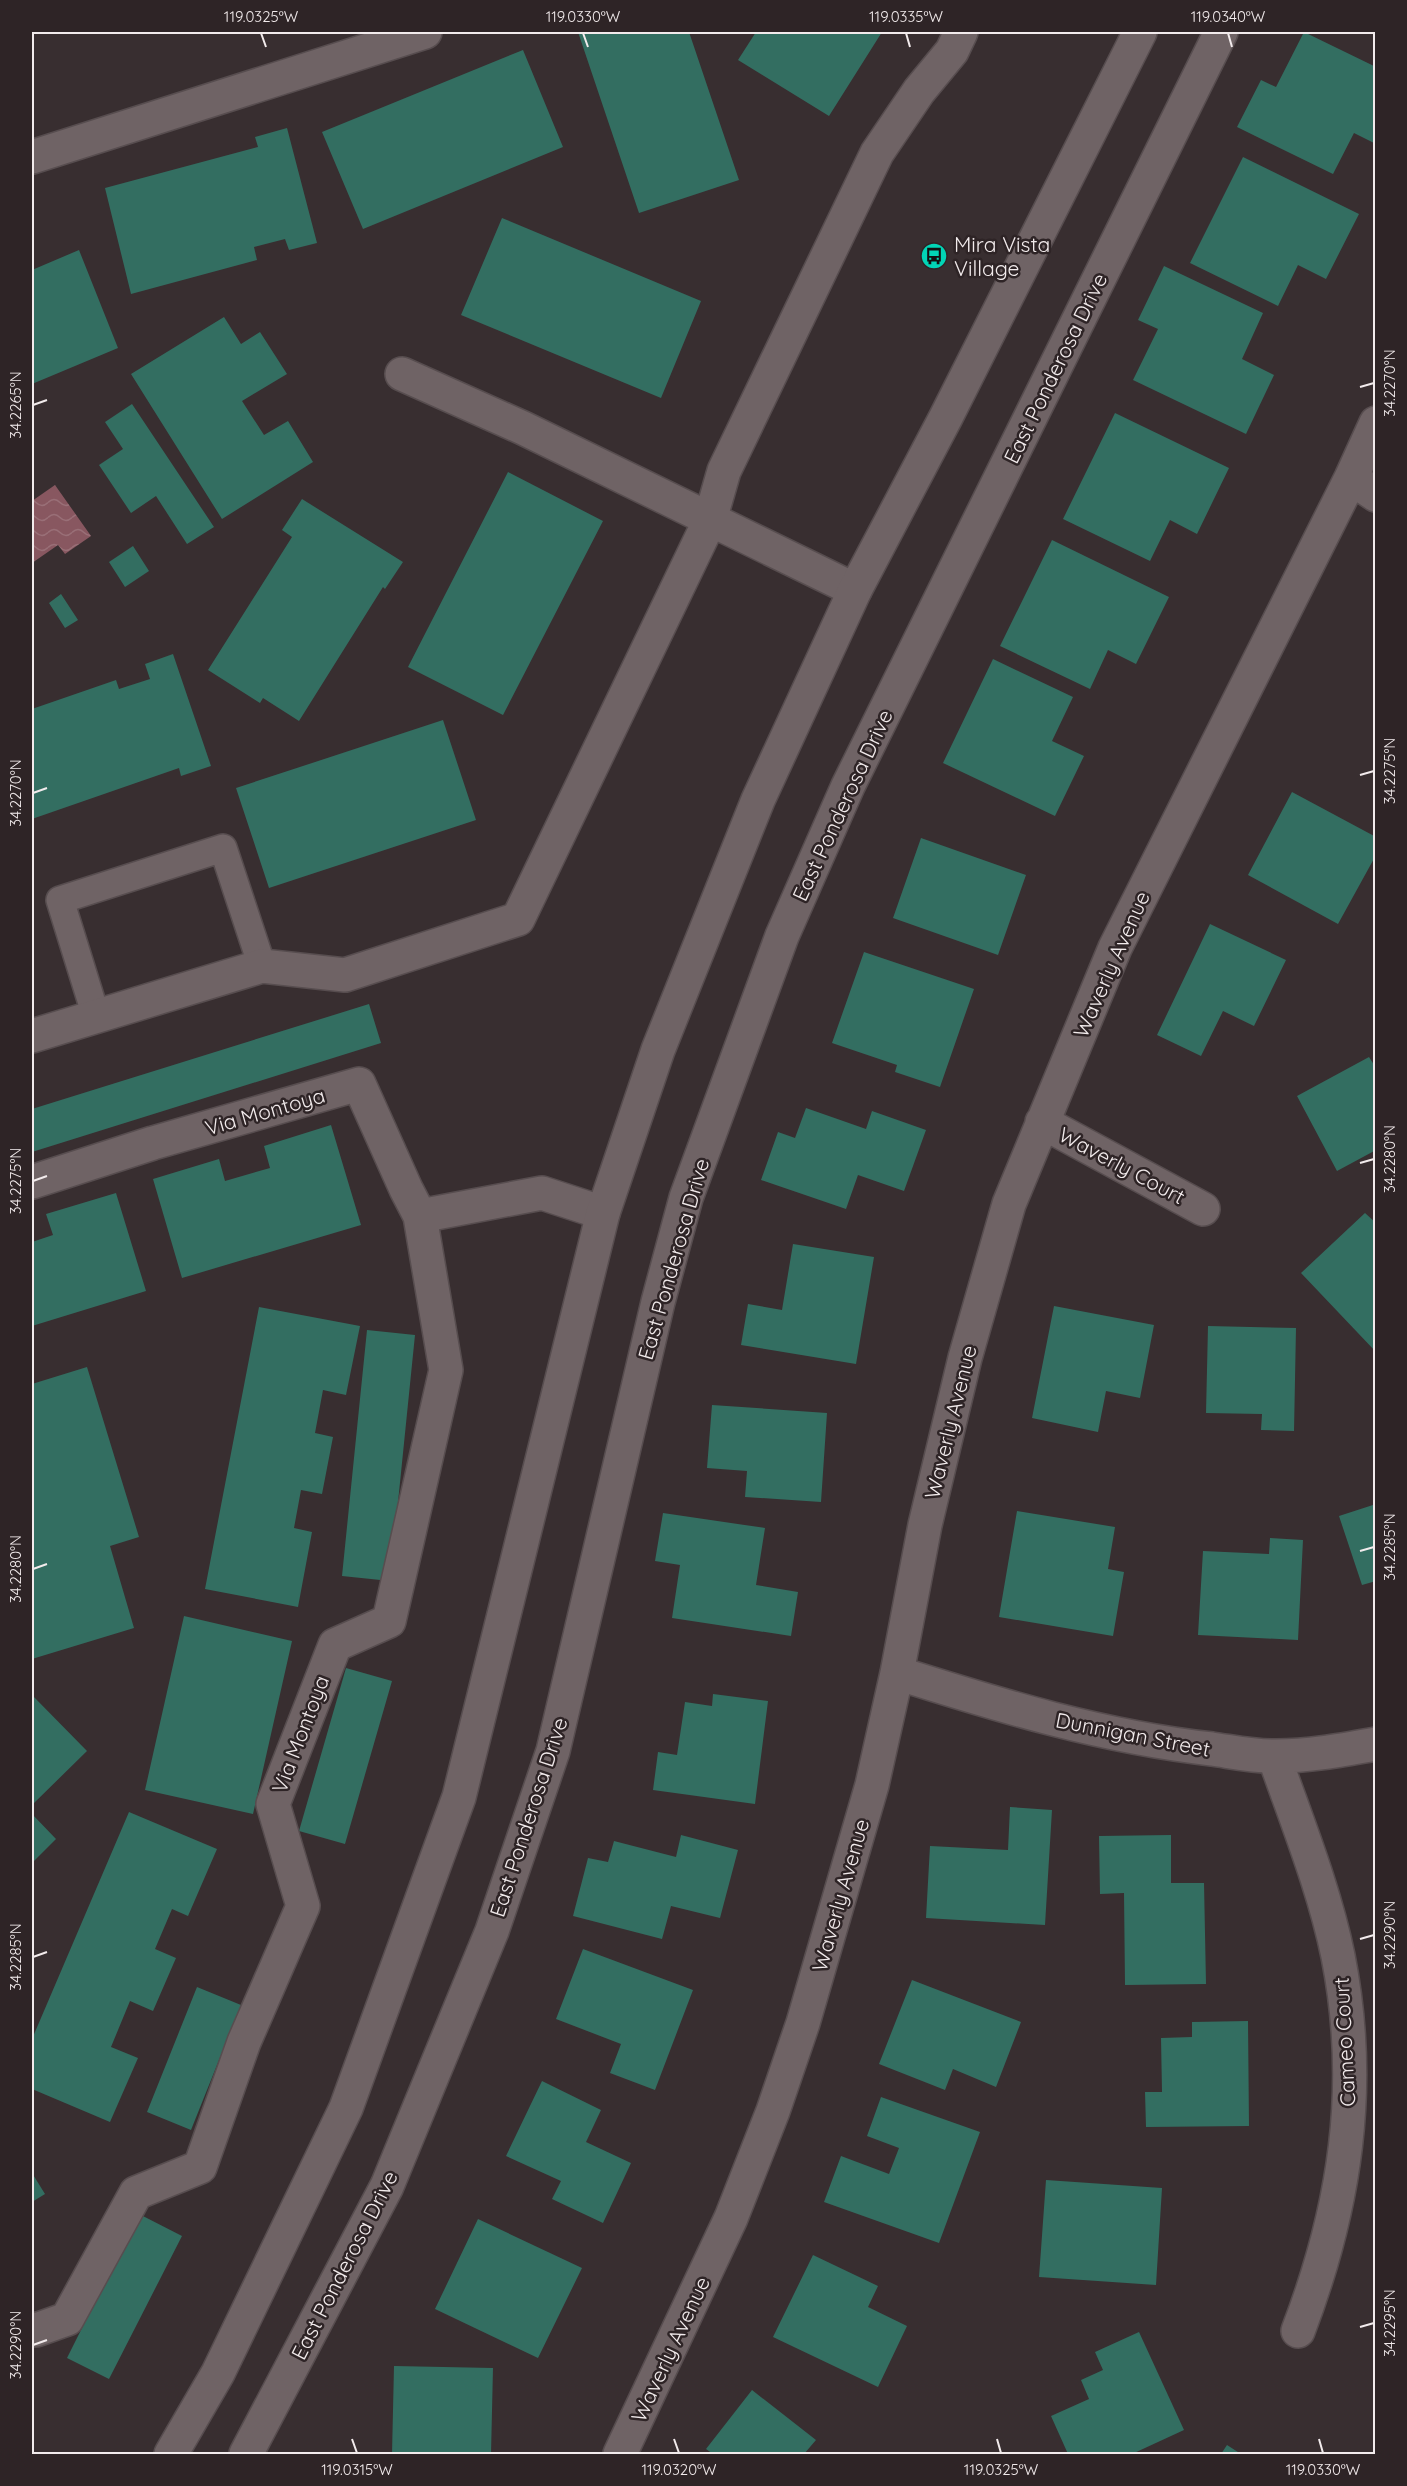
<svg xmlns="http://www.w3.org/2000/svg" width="1407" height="2486" viewBox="0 0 1407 2486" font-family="Quicksand,sans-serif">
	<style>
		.water { fill: url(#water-waves) }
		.building { fill: #336e61 }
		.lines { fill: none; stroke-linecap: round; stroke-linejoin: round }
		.service-casing { stroke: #574d4f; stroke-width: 30 }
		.minor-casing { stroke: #574d4f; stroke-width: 36 }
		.secondary-casing { stroke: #574d4f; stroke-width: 36 }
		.service { stroke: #6f6365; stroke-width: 27 }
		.minor { stroke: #6f6365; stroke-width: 33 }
		.secondary { stroke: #6f6365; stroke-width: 33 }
		.ticks { fill: none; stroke: #f2ebec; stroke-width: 2 }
		.labels { text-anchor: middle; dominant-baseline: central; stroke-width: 5; stroke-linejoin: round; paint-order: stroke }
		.poi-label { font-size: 21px; fill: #f2ebec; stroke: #2e2426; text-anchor: start }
		.street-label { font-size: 21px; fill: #f2ebec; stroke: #2e2426 }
		.neatline { fill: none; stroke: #f2ebec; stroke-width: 2 }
		.ticks-label { font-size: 15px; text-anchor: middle; fill: #f2ebec }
	</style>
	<defs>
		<pattern id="water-waves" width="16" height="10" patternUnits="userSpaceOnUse" patternTransform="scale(1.5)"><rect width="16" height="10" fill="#885760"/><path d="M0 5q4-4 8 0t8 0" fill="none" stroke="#996f77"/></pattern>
	</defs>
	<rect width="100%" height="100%" fill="#382e30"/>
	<!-- water -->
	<path class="water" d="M55,485L91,536L65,554L58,545L32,563V501Z"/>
	<!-- building -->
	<path class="building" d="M578,32H689L739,180L639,213Z
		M756,32H882L829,116L738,60Z
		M1304,32L1376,67V144L1354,133L1333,174L1237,127L1261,80L1276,87Z
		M523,50L563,147L363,229L322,132Z
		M287,128L317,243L289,250L285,239L254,247L257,260L131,294L105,188L258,147L255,137Z
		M1243,157L1359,214L1326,279L1298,265L1278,306L1190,263Z
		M502,218L701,301L661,398L461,315Z
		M79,250L118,348L32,384V270Z
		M1164,266L1263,313L1242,359L1274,375L1246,434L1133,380L1158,329L1138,320Z
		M224,317L241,344L260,332L287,374L242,401L264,435L288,421L313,462L222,519L131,374Z
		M132,404L214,527L187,544L156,496L131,513L99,465L123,449L105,422Z
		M1115,413L1229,468L1197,534L1170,520L1150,561L1063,519Z
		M508,472L603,521L503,715L408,667Z
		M302,499L403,562L385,589L383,587L299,721L263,698L260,703L208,670L292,537L282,530Z
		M1052,540L1169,597L1136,664L1108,650L1090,689L1000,646Z
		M133,546L149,571L125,587L109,562Z
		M61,594L78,620L65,628L49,603Z
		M173,654L211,766L181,776L179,768L32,819V709L116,680L119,689L150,679L145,664Z
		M993,659L1073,697L1052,741L1084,756L1055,816L943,763Z
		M443,720L476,820L269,888L236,788Z
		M1292,792L1376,837V855L1338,924L1248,875Z
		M921,838L1026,875L998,955L893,918Z
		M1210,924L1286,960L1254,1026L1223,1011L1201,1056L1157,1035Z
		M864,952L974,989L940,1087L895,1072L897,1065L832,1043Z
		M369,1004L381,1043L32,1152V1109Z
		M1369,1057L1376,1068V1150L1337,1171L1297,1096Z
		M806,1108L866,1129L872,1111L926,1130L904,1191L858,1175L846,1209L761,1180L778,1132L795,1138Z
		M331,1125L361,1225L182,1278L153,1179L219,1159L225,1181L270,1168L264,1146Z
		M116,1193L146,1291L32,1326V1242L53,1235L46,1214Z
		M1365,1213L1376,1223V1352L1301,1273Z
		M793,1244L874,1257L856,1364L741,1345L748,1304L782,1310Z
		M1054,1306L1154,1325L1140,1398L1106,1391L1098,1432L1032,1418Z
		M259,1307L360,1326L346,1395L323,1390L315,1433L333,1437L322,1494L301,1490L294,1528L312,1532L298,1607L205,1589Z
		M1208,1326L1296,1328L1294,1431L1261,1430L1262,1414L1206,1413Z
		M367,1330L415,1335L390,1581L342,1576Z
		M87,1367L139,1537L110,1546L134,1628L32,1659V1384Z
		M712,1405L827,1413L821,1502L745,1497L747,1471L707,1468Z
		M1376,1504V1581L1362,1585L1339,1516Z
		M1017,1511L1115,1527L1108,1569L1124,1572L1113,1636L999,1617Z
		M663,1513L765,1528L756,1585L798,1592L791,1636L672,1618L680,1565L655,1561Z
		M1270,1538L1303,1540L1298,1640L1198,1635L1203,1551L1269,1554Z
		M184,1616L292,1641L253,1814L145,1790Z
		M346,1668L392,1681L345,1844L299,1831Z
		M713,1694L768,1701L755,1804L653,1790L658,1752L677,1755L685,1702L712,1706Z
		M32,1695L87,1751L32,1805Z
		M1010,1807L1052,1810L1045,1925L926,1918L930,1846L1008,1850Z
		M129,1812L217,1849L188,1916L172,1909L155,1949L176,1958L153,2011L130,2001L111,2047L138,2058L110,2122L32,2089V2039Z
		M32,1814L56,1839L32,1863Z
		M681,1835L738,1850L720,1918L671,1906L662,1939L573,1916L588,1858L608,1862L614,1841L676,1857Z
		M1171,1835V1883H1204L1206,1984L1125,1985L1124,1893L1100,1894L1099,1836Z
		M583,1949L693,1990L655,2090L610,2073L621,2044L556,2019Z
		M912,1980L1021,2022L996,2087L953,2069L945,2090L879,2064Z
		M197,1987L241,2005L191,2130L147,2112Z
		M1248,2021L1249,2126L1146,2127L1145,2092H1162L1161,2038L1192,2037V2022Z
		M542,2081L601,2110L586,2142L631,2163L603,2223L552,2199L561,2181L506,2156Z
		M881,2097L980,2132L939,2243L824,2202L841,2156L889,2174L899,2148L867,2136Z
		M32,2173L45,2194L32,2202Z
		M1046,2180L1162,2188L1156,2285L1039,2277Z
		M139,2214L182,2236L109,2379L67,2358Z
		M478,2219L582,2268L538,2358L435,2309Z
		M813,2255L878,2286L868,2307L907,2326L878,2387L773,2337Z
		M1139,2332L1184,2430L1132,2454H1068L1051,2416L1089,2399L1081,2380L1103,2370L1095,2352Z
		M394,2366L493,2368L491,2454H392Z
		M752,2390L816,2440L804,2454H713L706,2449Z
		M1227,2445L1241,2454H1221Z"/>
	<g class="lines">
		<defs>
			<path id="service" d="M96,1016L60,900L223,848L262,966"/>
			<path id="minor" d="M32,157L425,32
				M402,374L523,428L855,590
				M1351,478L1376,495
				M32,1036L262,966L345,975L518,919L710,520L724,471L877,153L919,91L952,51L961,32
				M1042,1122L1203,1209
				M32,1182L153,1143L359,1084L406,1189L420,1216L446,1370L389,1621L335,1645L273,1804L303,1906L244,2042L200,2167L136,2193L67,2319L36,2330L32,2329
				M420,1216L542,1193L603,1213
				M897,1673C1001,1706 1103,1737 1212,1749C1233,1752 1255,1757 1276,1756C1310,1756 1342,1750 1376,1744
				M1274,1756C1297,1822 1324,1888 1338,1956C1364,2087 1345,2208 1298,2331
				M620,2454L731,2218L773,2111L803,2023L872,1785L897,1673L925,1525L965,1358L1009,1204L1115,948L1351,478L1376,423"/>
			<path id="secondary" d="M171,2454L218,2373L346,2108L459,1797L603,1213L658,1050L758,800L855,590L946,417L1140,32
				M246,2454L387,2186L492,1931L553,1751L658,1302L686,1198L782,936L848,786L1221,32"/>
		</defs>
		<!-- service casing -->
		<use href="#service" class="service-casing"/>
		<!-- minor casing -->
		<use href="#minor" class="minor-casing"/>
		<!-- secondary casing -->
		<use href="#secondary" class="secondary-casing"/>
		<!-- service -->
		<use href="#service" class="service"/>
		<!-- minor -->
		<use href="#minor" class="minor"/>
		<!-- secondary -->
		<use href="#secondary" class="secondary"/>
	</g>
	<!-- ticks -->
	<path class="ticks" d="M261,33L266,47M583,33L588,47M906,33L910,47M1228,33L1232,47M1360,387L1374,383M33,405L47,400M1360,775L1374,771M33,793L47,788M1360,1163L1374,1159M33,1181L47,1176M1360,1551L1374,1547M33,1569L47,1564M1360,1939L1374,1935M33,1957L47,1952M1360,2327L1374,2323M33,2345L47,2340M352,2439L357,2453M674,2439L679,2453M997,2439L1001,2453M1319,2439L1323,2453"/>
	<!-- icons -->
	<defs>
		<symbol id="bus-disc" viewBox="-11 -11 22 22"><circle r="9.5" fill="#02d5b6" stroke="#2e2426"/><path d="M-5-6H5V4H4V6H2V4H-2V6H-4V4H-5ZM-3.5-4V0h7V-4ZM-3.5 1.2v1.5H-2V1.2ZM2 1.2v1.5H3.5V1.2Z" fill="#111"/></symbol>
	</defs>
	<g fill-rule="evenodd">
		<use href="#bus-disc" x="919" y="241" width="30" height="30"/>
	</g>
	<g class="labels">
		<!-- poi labels -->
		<g class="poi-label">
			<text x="954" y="244">Mira Vista<tspan x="954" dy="24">Village</tspan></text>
		</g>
		<!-- street labels -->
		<g class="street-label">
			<text transform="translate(1055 368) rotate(-64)">East Ponderosa Drive</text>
			<text transform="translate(842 805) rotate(-65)">East Ponderosa Drive</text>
			<text transform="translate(1111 964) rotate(-66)">Waverly Avenue</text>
			<text transform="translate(265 1111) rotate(-16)">Via Montoya</text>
			<text transform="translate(1122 1165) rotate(28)">Waverly Court</text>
			<text transform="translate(673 1259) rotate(-74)">East Ponderosa Drive</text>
			<text transform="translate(950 1422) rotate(-76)">Waverly Avenue</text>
			<text transform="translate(300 1734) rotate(-69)">Via Montoya</text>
			<text transform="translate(1133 1734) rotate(11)">Dunnigan Street</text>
			<text transform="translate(528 1817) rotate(-72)">East Ponderosa Drive</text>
			<text transform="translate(840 1895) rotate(-74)">Waverly Avenue</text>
			<text transform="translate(1344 2042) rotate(-93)">Cameo Court</text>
			<text transform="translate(344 2265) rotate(-63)">East Ponderosa Drive</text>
			<text transform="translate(670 2349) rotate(-65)">Waverly Avenue</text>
		</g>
	</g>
	<!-- border -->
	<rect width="1407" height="2486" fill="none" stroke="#2e2426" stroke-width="66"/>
	<rect x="33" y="33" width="1341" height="2420" class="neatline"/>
	<g class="ticks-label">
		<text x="261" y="22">119.0325°W</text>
		<text x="583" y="22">119.0330°W</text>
		<text x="906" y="22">119.0335°W</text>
		<text x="1228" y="22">119.0340°W</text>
		<text transform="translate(1390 383) rotate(-90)" y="5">34.2270°N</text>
		<text transform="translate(16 405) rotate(-90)" y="5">34.2265°N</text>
		<text transform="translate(1390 771) rotate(-90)" y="5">34.2275°N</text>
		<text transform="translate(16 793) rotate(-90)" y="5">34.2270°N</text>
		<text transform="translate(1390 1159) rotate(-90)" y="5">34.2280°N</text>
		<text transform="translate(16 1181) rotate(-90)" y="5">34.2275°N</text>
		<text transform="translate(1390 1547) rotate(-90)" y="5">34.2285°N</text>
		<text transform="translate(16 1569) rotate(-90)" y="5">34.2280°N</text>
		<text transform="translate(1390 1935) rotate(-90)" y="5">34.2290°N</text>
		<text transform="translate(16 1957) rotate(-90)" y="5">34.2285°N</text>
		<text transform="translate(1390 2323) rotate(-90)" y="5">34.2295°N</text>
		<text transform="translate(16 2345) rotate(-90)" y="5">34.2290°N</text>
		<text x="357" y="2475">119.0315°W</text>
		<text x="679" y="2475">119.0320°W</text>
		<text x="1001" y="2475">119.0325°W</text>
		<text x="1323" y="2475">119.0330°W</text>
	</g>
</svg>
